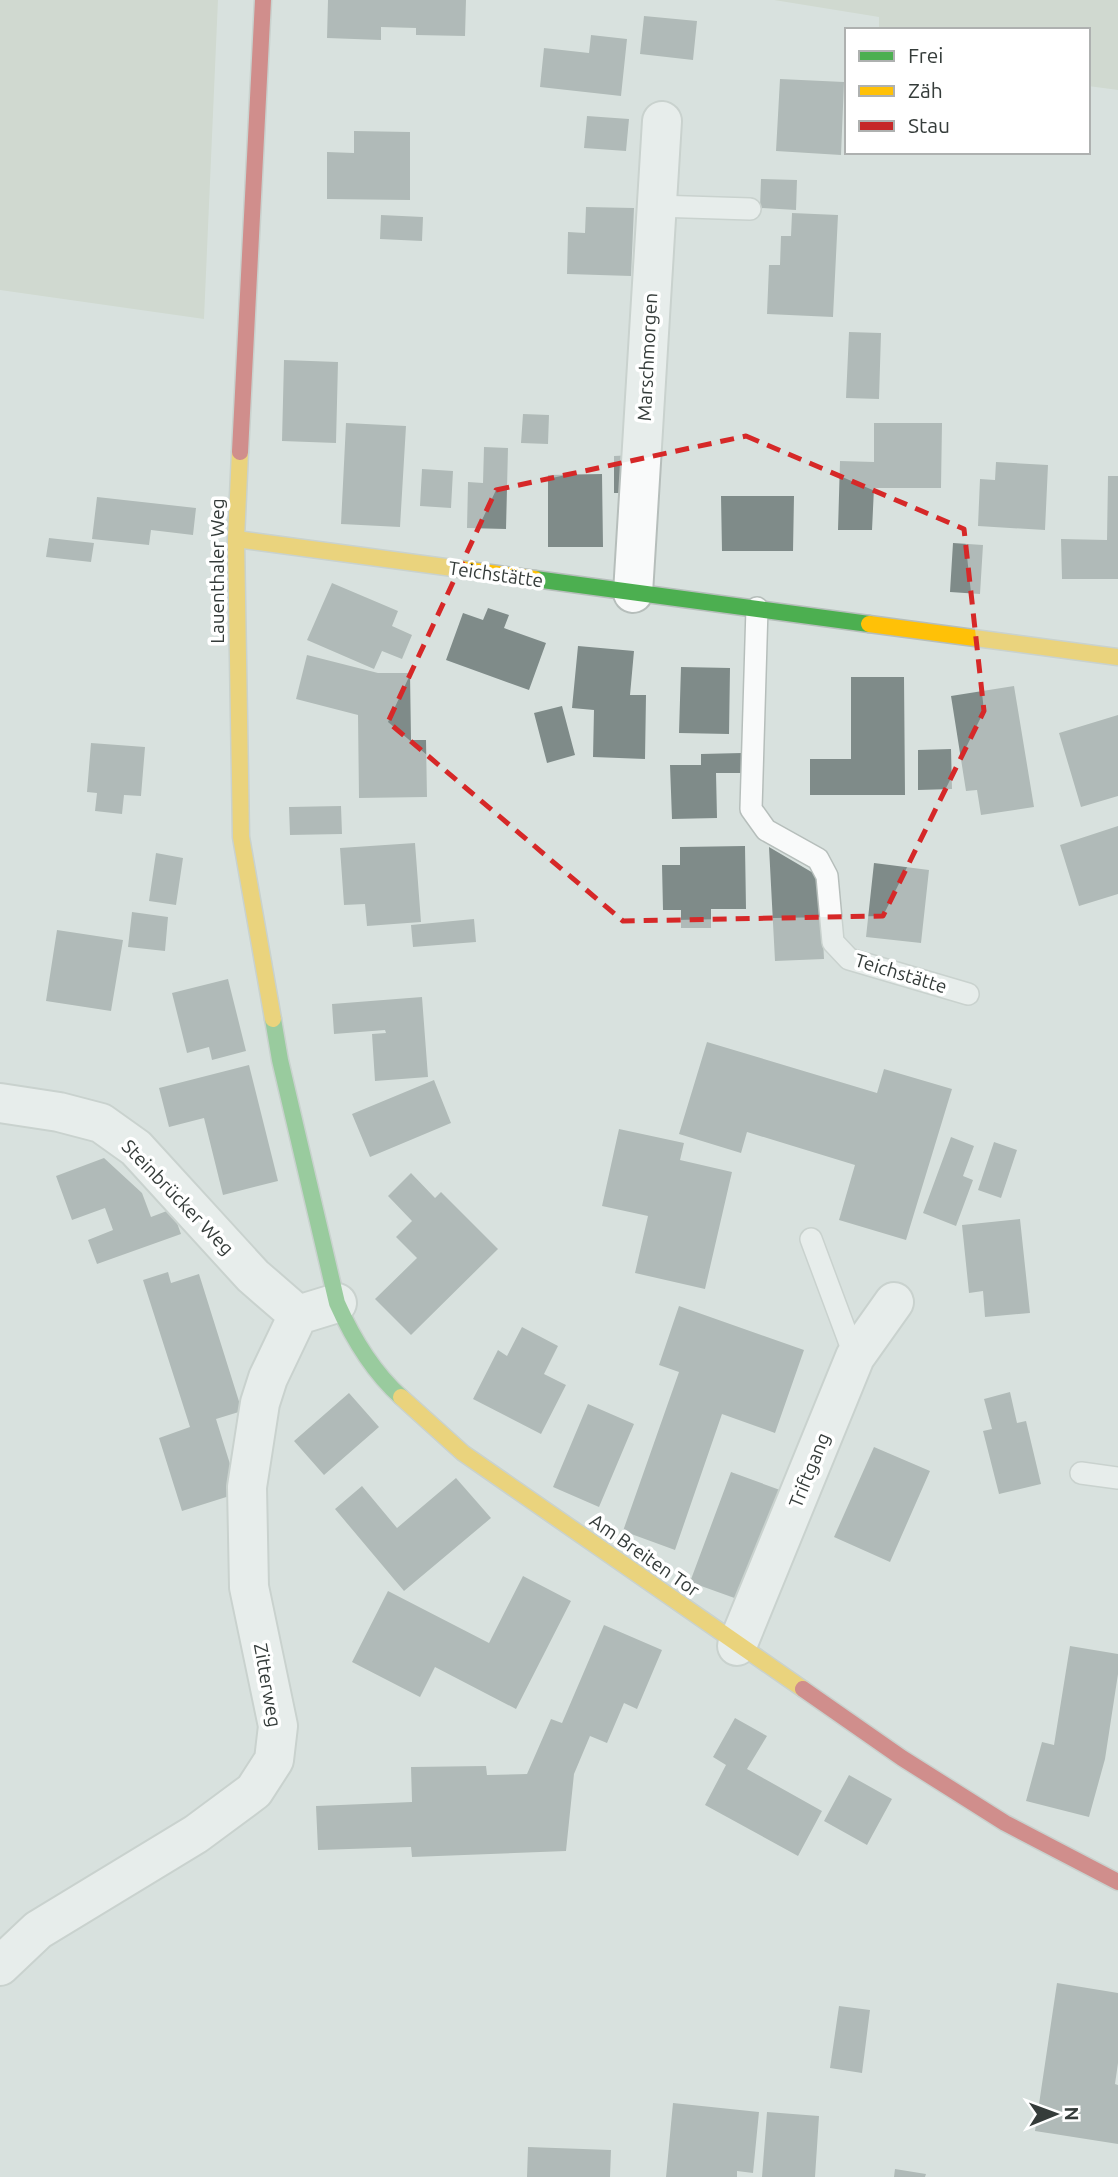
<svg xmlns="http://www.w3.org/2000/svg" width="1118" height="2177" viewBox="0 0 1118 2177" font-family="Ubuntu,sans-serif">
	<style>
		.green { fill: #c5cfbf }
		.building { fill: #7f8b89 }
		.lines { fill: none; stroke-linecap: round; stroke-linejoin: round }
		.lane-casing { stroke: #b6bebb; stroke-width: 24 }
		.street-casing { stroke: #b6bebb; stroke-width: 42 }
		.fast-casing { stroke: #b6bebb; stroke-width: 19 }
		.slow-casing { stroke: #b6bebb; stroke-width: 19 }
		.jam-casing { stroke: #b6bebb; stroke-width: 19 }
		.lane { stroke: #f9fafa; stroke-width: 21 }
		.street { stroke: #f9fafa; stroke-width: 38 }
		.fast { stroke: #4caf50; stroke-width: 16 }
		.slow { stroke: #ffc107; stroke-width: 16 }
		.jam { stroke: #c62828; stroke-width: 16 }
		.marked { fill: none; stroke: #d62828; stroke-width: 5; stroke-dasharray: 14 9; stroke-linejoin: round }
		.labels { text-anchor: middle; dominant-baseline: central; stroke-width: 7; stroke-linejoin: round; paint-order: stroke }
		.street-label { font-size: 19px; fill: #353c3a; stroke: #fff }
	</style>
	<rect width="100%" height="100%" fill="#d8e1de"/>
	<!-- green -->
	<path class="green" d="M0,0H218L204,319L0,290Z
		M774,0H1118V90L1088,86V30H879V17Z"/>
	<!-- building -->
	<path class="building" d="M328,0H466L465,36L416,35V28L381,27V40L327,38Z
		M644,16L697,21L693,60L640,54Z
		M591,35L627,39L621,96L540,87L544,48L589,53Z
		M780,79L844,82L841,155L776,151Z
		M587,116L629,119L626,151L584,148Z
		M354,131L410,132V200L327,199V152L354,153Z
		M761,179L797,180L796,210L760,208Z
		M586,207L634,208L631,276L567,274L568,232L585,233Z
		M792,213L838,215L833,317L767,314L769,265H780L781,236H791Z
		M381,215L423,217L422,241L380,239Z
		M849,332L881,333L879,399L846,398Z
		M284,360L338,362L336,443L282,441Z
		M523,414L549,415L548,444L521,443Z
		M346,423L406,426L400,527L341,524Z
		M874,423H942L941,488H874L872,530H838L840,461L874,462Z
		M484,447L508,448L506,529L467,528L468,482L483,483Z
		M633,455L634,493H614V456Z
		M996,462L1048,465L1045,530L978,526L980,479L995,480Z
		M422,469L453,471L451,508L420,506Z
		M602,474L603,547H548V475Z
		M1108,476H1118V579H1062L1061,539L1107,540Z
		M721,496H794L793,551H722Z
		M97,497L196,508L193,535L151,530L149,545L92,539Z
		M49,538L94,543L91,562L46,557Z
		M953,543L983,545L980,594L950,592Z
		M332,583L398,611L392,626L412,635L402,659L382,651L374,669L307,640Z
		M488,608L509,615L504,628L546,643L529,690L446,660L463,613L483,620Z
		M578,646L634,651L630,695H646L645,759L593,757L594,710L572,708Z
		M307,655L378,673H410L411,740H426L427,797L359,798L358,715L296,699Z
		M681,667L730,668L729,734L679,733Z
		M851,677H904L905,795H810V759H851Z
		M1014,686L1034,807L981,815L977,790L966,791L951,696Z
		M562,706L575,755L547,763L534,713Z
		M1118,715V796L1081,807L1059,733Z
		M91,743L145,747L141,796L124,795L122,814L95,811L97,793L87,792Z
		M951,749L952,789L918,790V750Z
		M742,753V773H716L717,818L672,819L670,765H701V754Z
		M341,806L342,834L290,835L289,807Z
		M1118,826V894L1079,906L1060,845Z
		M415,843L421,922L367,926L365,904L344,905L340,848Z
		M745,846L746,909H711V928H681V910H663L662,865H680V847Z
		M769,847L820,877L824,959L775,961Z
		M156,853L183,858L176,905L149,901Z
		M874,863L929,870L921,943L866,937Z
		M132,912L168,917L165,951L128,947Z
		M474,919L476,942L413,947L411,925Z
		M57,930L123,940L111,1011L46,1001Z
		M228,979L246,1051L212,1060L209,1047L187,1053L172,993Z
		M422,997L428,1077L375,1081L372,1034L386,1033L385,1030L334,1034L332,1004Z
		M707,1042L877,1093L884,1069L952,1089L906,1240L839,1220L855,1165L747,1132L741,1153L679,1134Z
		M249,1065L278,1181L223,1195L204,1118L169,1127L159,1088Z
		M434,1080L451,1123L370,1157L352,1114Z
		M619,1129L684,1143L680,1160L732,1172L705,1289L635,1273L648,1216L602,1206Z
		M951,1137L974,1146L963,1176L973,1180L956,1226L923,1213Z
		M994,1142L1017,1150L1001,1198L978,1190Z
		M104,1158L142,1193L151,1217L172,1209L181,1234L97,1264L88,1240L113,1230L105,1208L72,1220L56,1176Z
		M411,1173L435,1198L441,1192L498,1249L411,1335L375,1299L417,1258L396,1237L412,1221L388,1196Z
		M1020,1219L1030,1313L985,1317L983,1291L969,1293L962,1225Z
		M168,1272L171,1283L199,1274L242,1411L216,1419L239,1493L182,1511L159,1438L190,1427L143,1280Z
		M679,1306L804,1350L775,1433L722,1414L675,1550L623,1531L679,1372L659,1365Z
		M522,1327L558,1346L544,1374L566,1385L541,1434L473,1399L498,1350L507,1356Z
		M1010,1392L1017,1423L1026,1421L1041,1484L999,1494L983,1431L992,1429L984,1399Z
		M349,1393L379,1427L324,1475L294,1441Z
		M588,1404L634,1424L599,1507L553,1487Z
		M874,1447L930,1471L890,1562L834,1537Z
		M731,1472L780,1490L740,1600L690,1582Z
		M456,1478L491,1518L404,1591L335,1509L362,1486L397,1528Z
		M523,1576L571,1601L516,1709L435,1667L420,1697L352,1662L388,1591L489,1643Z
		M604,1625L662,1650L637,1709L624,1703L607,1743L590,1736L574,1774L566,1851L412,1857L411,1847L318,1850L316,1806L412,1802L411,1767L486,1766L487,1775L527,1774L551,1719L562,1723Z
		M1070,1646L1118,1654V1674L1105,1759L1089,1817L1026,1801L1042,1742L1054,1745Z
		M735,1718L767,1736L747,1769L822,1811L798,1856L705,1805L726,1765L713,1757Z
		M849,1775L892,1799L867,1845L824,1821Z
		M1057,1983L1118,1993V2063L1115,2084L1118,2085V2144L1035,2131Z
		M839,2006L870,2010L862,2073L830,2068Z
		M673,2103L759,2112L753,2173L737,2171V2177H666Z
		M767,2112L819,2116L815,2177H762Z
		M528,2147L611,2150L610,2177H527Z
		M895,2169L926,2174L925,2177H894Z"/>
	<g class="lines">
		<defs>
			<path id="lane" d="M656,206L750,209
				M757,608L751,809L766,830L818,859L827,876L833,942L849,959L968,994
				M811,1239L855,1357
				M1081,1473L1118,1478"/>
			<path id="street" d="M633,593L662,121
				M0,1103L59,1112L101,1123L136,1148L253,1276L298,1315
				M737,1646L855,1357L894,1302
				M0,1966L38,1930L196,1834L254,1791L274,1760L278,1726L249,1587L247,1487L260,1403L268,1378L298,1315L337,1303"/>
			<path id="fast" d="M535,579L869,624
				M273,1019L280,1060L337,1303C353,1339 372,1371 401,1397"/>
			<path id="slow" d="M240,452L236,539L241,837L273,1019
				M236,539L535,579
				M869,624L1118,657
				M401,1397L463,1453L803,1689"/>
			<path id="jam" d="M240,452L263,0
				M803,1689L902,1758L1005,1823L1118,1882"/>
		</defs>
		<!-- lane casing -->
		<use href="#lane" class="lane-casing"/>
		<!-- street casing -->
		<use href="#street" class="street-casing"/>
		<!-- fast casing -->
		<use href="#fast" class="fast-casing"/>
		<!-- slow casing -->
		<use href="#slow" class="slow-casing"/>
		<!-- jam casing -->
		<use href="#jam" class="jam-casing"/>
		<!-- lane -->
		<use href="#lane" class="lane"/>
		<!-- street -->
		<use href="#street" class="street"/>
		<!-- fast -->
		<use href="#fast" class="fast"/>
		<!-- slow -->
		<use href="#slow" class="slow"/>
		<!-- jam -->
		<use href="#jam" class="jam"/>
	</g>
	<!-- marked area -->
	<path d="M0 0H1118V2177H0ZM746,436L964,529L984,711L883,916L623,921L388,722L496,490Z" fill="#d8e1de" fill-opacity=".55" fill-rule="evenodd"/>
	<path class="marked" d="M746,436L964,529L984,711L883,916L623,921L388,722L496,490Z"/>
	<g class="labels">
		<!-- street labels -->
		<g class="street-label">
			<text transform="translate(647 357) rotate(-87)">Marschmorgen</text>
			<text transform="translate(217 571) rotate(-90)">Lauenthaler Weg</text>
			<text transform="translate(496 574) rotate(8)">Teichstätte</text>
			<text transform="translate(901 973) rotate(17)">Teichstätte</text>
			<text transform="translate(178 1197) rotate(46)">Steinbrücker Weg</text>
			<text transform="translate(809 1470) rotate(-68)">Triftgang</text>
			<text transform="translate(645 1555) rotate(35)">Am Breiten Tor</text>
			<text transform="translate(268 1685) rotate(80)">Zitterweg</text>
		</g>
	</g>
	<!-- legend -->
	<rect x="845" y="28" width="245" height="126" fill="#ffffff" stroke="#aeb1b0" stroke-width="2"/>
	<rect x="859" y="51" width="35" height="10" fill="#4caf50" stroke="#aeb1b0" stroke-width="2"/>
	<text x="908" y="63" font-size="21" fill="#353c3a">Frei</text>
	<rect x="859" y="86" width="35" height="10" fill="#ffc107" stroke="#aeb1b0" stroke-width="2"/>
	<text x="908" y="98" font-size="21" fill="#353c3a">Zäh</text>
	<rect x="859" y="121" width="35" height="10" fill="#c62828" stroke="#aeb1b0" stroke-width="2"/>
	<text x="908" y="133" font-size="21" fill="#353c3a">Stau</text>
	<!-- north arrow -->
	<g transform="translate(1055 2114) rotate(89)" stroke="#ffffff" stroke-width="5" paint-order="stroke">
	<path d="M0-5L12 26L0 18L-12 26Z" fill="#353c3a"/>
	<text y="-10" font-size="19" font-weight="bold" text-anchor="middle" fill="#353c3a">N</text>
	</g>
</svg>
